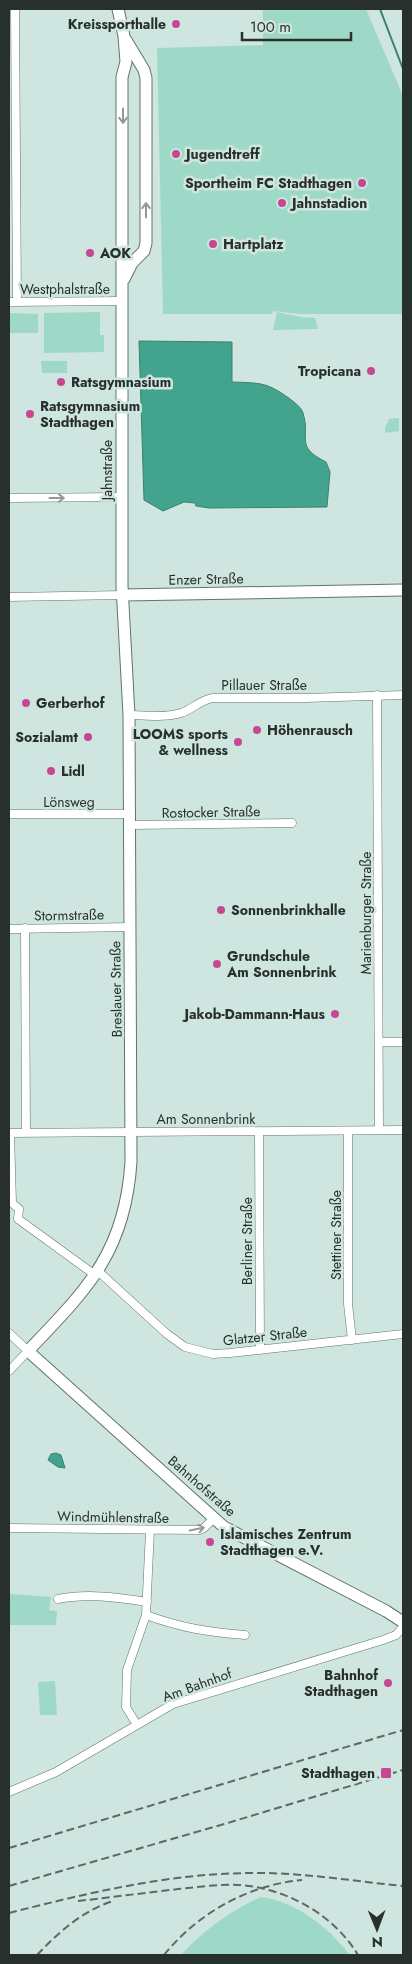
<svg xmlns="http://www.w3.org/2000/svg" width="412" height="1964" viewBox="0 0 412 1964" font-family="Jost,sans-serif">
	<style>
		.green { fill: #9ed9c8 }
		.water { fill: #42a48d; stroke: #3a8170 }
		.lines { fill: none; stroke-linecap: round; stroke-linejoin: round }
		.stream { stroke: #3a8170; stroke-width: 2 }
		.street-casing { stroke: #61746e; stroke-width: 9 }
		.secondary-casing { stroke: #61746e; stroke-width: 13 }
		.street { stroke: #fff; stroke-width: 8 }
		.secondary { stroke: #fff; stroke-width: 11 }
		.rail { stroke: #5d6966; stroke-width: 2; stroke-dasharray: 8 4; stroke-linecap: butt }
		.oneway { stroke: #949896 }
		.poi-dot { fill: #c64895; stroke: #cfe5df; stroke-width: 2 }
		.labels { text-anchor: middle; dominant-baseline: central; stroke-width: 5; stroke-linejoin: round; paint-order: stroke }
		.poi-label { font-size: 14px; font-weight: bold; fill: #28302e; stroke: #cfe5df; text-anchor: start }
		.street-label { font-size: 14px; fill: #28302e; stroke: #cfe5df }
	</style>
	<rect width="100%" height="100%" fill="#cfe5df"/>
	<!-- green -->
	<path class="green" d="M263,9H366L403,96V314H300L273,311L272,314H163L157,48L263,45Z
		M100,312V335H104V352L44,353V313Z
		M277,312L301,317L315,318L318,329L273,330Z
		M9,313L38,314V333H9Z
		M41,361H67V373H42Z
		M399,418V431L385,433V428L389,419Z
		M9,1594L51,1597L49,1610L57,1611L56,1625H9Z
		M55,1681L57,1715H40L38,1682Z
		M261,1897C297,1902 328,1927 350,1955H181C204,1930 230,1911 261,1897Z"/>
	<!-- water -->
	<path class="water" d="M139,341L232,342V382C260,383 267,382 290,399C295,403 301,407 303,413C311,439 294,446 326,462L330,472L327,507L209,508L196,506L195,503L184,502L163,511L144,500Z
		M56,1453L61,1455L65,1468L58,1467L48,1460L51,1454Z"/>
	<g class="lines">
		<!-- stream -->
		<path class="stream" d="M380,9L403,69"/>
		<defs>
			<path id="street" d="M15,9L17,302
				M9,302L121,301
				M9,498L122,497
				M9,597L123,595
				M377,695L379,1130
				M129,715C145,715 166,718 181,713C193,709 200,700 213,698H305L403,695
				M9,814H130
				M130,825L292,823
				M25,928L26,1133
				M9,929L131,927
				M379,1042H403
				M259,1131L260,1350
				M348,1131V1304L352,1340
				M9,1133L403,1130
				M10,1133L12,1203L19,1209L18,1219L95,1275
				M98,1271L167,1334L185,1347L213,1354L230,1353L403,1334
				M9,1333L28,1351L9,1371
				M9,1528L199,1530L204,1528L213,1519
				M58,1599C86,1593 118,1597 147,1602
				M146,1615C182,1628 207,1632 245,1635
				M134,1720L126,1707L127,1670L146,1615L150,1530
				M9,1792L56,1772L173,1704L383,1640L396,1635L403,1627"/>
			<path id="secondary" d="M118,9L124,36L126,62L122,77V586L129,715L131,1162C125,1253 87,1289 28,1351L224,1527L386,1611L403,1622
				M124,279L132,263L144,251L146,243V78L144,70L126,40
				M123,595L403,590"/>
		</defs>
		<!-- street casing -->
		<use href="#street" class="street-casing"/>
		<!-- secondary casing -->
		<use href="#secondary" class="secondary-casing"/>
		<!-- street -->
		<use href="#street" class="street"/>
		<!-- secondary -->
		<use href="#secondary" class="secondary"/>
		<!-- rail -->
		<path class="rail" d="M9,1848L403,1730
			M9,1886L231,1822L403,1770
			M78,1901C114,1897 151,1892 188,1888C207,1886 229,1883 249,1886C293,1892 335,1917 358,1955
			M9,1913C88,1893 166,1874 248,1873C300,1872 352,1881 403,1886
			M37,1955C59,1932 82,1911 113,1901
			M164,1955C198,1913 248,1885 302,1880"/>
	</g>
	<!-- one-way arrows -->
	<defs><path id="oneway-shaft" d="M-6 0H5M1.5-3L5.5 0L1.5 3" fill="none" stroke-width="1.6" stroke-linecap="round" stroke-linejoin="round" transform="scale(1.25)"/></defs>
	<g class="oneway">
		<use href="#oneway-shaft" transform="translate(123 116) rotate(90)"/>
		<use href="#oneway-shaft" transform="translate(146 210) rotate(-90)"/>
		<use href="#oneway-shaft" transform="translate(57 498)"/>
		<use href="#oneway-shaft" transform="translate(197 1529) rotate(-11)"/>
	</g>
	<!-- markers -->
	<g class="poi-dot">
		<circle cx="176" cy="24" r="5"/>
		<circle cx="176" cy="154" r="5"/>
		<circle cx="362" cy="183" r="5"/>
		<circle cx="282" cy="203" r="5"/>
		<circle cx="213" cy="244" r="5"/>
		<circle cx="90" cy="253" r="5"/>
		<circle cx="371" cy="371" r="5"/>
		<circle cx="61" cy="382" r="5"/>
		<circle cx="30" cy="414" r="5"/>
		<circle cx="26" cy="703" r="5"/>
		<circle cx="257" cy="730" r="5"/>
		<circle cx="88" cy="737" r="5"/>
		<circle cx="238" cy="742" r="5"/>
		<circle cx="51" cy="771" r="5"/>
		<circle cx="221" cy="910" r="5"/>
		<circle cx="217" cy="964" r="5"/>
		<circle cx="335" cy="1014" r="5"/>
		<circle cx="210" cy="1542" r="5"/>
		<circle cx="388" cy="1683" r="5"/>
		<rect x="380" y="1767" width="12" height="12" rx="2.5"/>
	</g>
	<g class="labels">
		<!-- poi labels -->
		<g class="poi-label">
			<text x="166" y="24" text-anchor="end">Kreissporthalle</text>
			<text x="186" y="154">Jugendtreff</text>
			<text x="352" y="183" text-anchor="end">Sportheim FC Stadthagen</text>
			<text x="292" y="203">Jahnstadion</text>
			<text x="223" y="244">Hartplatz</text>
			<text x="100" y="253">AOK</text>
			<text x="361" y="371" text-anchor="end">Tropicana</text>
			<text x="71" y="382">Ratsgymnasium</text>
			<text x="40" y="406">Ratsgymnasium<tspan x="40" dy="16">Stadthagen</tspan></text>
			<text x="36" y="703">Gerberhof</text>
			<text x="267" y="730">Höhenrausch</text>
			<text x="228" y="734" text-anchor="end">LOOMS sports<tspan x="228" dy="16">&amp; wellness</tspan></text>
			<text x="78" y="737" text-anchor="end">Sozialamt</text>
			<text x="61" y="771">Lidl</text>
			<text x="231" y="910">Sonnenbrinkhalle</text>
			<text x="227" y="956">Grundschule<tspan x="227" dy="16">Am Sonnenbrink</tspan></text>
			<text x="325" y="1014" text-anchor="end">Jakob-Dammann-Haus</text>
			<text x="220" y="1534">Islamisches Zentrum<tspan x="220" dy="16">Stadthagen e.V.</tspan></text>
			<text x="378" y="1675" text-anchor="end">Bahnhof<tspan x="378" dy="16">Stadthagen</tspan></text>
			<text x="375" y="1773" text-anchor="end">Stadthagen</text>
		</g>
		<!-- street labels -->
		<g class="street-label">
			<text x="65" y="289">Westphalstraße</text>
			<text transform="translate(107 470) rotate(-90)">Jahnstraße</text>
			<text transform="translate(206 579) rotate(-1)">Enzer Straße</text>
			<text x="264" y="685">Pillauer Straße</text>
			<text x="69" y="802">Lönsweg</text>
			<text transform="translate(211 812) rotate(-1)">Rostocker Straße</text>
			<text transform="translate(366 913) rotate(-90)">Marienburger Straße</text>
			<text transform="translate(69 915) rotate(-1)">Stormstraße</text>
			<text transform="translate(116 989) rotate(-91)">Breslauer Straße</text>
			<text x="206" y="1119">Am Sonnenbrink</text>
			<text transform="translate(336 1235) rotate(-90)">Stettiner Straße</text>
			<text transform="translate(247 1241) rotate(-90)">Berliner Straße</text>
			<text transform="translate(265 1336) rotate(-6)">Glatzer Straße</text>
			<text transform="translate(202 1486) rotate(41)">Bahnhofstraße</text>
			<text transform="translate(113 1517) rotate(1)">Windmühlenstraße</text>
			<text transform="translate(197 1685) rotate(-20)">Am Bahnhof</text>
		</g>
	</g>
	<!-- border -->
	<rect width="412" height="1964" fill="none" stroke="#28302e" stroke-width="20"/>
	<!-- north arrow -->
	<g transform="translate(377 1929) rotate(179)" stroke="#cfe5df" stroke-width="4" paint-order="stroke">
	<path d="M0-4L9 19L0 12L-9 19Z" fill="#28302e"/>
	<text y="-8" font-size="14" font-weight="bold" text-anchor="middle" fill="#28302e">N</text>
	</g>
	<!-- scale -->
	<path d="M242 32v8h109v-8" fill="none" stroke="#28302e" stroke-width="2.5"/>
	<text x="250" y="32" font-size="15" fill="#28302e" stroke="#cfe5df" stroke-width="4" paint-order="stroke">100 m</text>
</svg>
